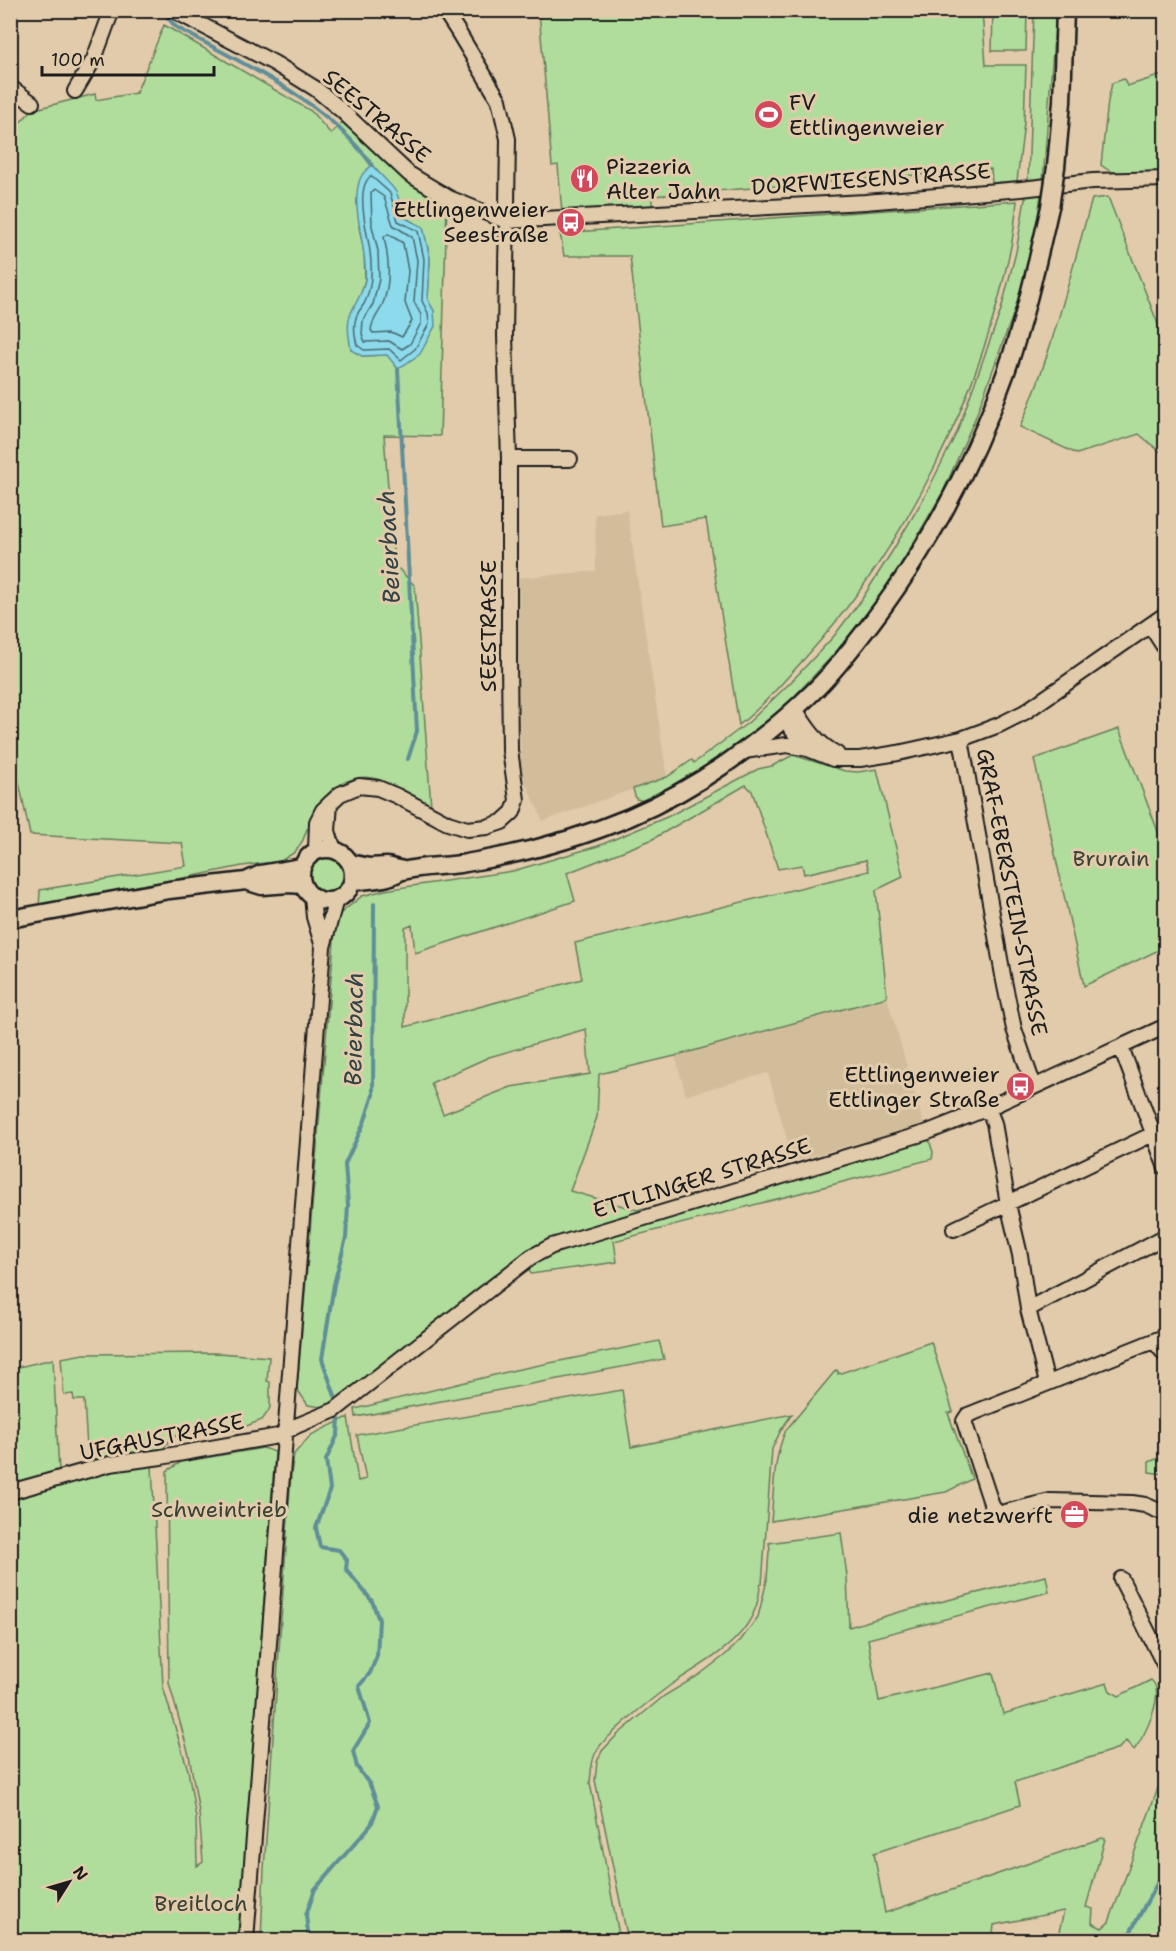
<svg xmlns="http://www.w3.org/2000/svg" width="1176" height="1951" viewBox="0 0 1176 1951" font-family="'Shantell Sans',sans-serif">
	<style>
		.built { fill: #d2bd9a }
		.green { fill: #b0dd9b; stroke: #667c5c; stroke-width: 1.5; fill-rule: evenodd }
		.water { fill: #8cdaeb; stroke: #5f8e98; stroke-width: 1.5 }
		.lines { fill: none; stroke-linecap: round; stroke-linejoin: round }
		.shore { stroke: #49686f; stroke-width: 1.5 }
		.stream { stroke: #5f8e98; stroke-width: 4 }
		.minor-casing { stroke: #1c1c1c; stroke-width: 18 }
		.major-casing { stroke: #1c1c1c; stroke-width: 21 }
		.minor { stroke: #e1cbab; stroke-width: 14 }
		.major { stroke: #e1cbab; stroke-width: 16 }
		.major-bridge-casing { stroke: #1c1c1c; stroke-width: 21; stroke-linecap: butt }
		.major-bridge { stroke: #e1cbab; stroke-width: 16 }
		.labels { text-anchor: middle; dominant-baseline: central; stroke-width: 6; stroke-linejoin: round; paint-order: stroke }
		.poi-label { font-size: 22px; fill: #1c1c1c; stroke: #e1cbab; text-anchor: end }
		.street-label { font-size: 22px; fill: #1c1c1c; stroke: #e1cbab }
		.park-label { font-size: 22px; fill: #3a4335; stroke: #e1cbab }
		.water-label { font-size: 24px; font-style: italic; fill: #324245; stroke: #e1cbab }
	</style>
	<rect width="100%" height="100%" fill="#e1cbab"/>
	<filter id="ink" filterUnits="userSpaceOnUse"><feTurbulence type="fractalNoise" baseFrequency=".0167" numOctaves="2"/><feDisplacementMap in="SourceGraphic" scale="12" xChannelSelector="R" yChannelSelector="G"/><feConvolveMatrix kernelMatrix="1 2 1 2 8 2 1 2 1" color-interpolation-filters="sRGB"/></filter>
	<g filter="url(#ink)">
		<!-- built -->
		<path class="built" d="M627,510L667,777L543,821L521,773L516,578L596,571L595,514Z
			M887,997L924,1125L793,1161L768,1073L686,1095L675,1056Z"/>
		<!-- green -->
		<path class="green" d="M539,11H982L986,65H1026L1024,123L1017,181L992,183L991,169L652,196V206L562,213L558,165L552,166Z
			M993,11H1027L1026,51H992Z
			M1034,11H1056L1043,180L1037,223L1025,282L976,416L943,492L889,585L837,651L787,704L746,738L704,767L644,801L636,799L633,789L667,777L692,760L694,763L749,722L790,683L834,636L862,599L893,550L925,496L957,432L1001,310L1016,252L1028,182Z
			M164,25L311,111L331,134L346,118L416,186L447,203L440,436L384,435L394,564L415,586L431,807C415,798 390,782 373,778C351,774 329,788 319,807C315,813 315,822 313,829H307L303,840L295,852L281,861L242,866L39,908L40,890L186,866L182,843L30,835L12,748L11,747V132L32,110L95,94L96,100L136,93ZM372,165C390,188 397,186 403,217L423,227L430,258L428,300L434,311L387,355L362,356L350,315L360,299L365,279L364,252L359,227Z
			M1165,74V173C1145,174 1117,179 1101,165L1108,101L1112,83L1124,79L1127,86Z
			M1108,197L1165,342V456L1139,434L1077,454L1020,427C1052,354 1070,275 1092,199Z
			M1017,201C1015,218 1014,235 1010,251C979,400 907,544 806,657C784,681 764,705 739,725L706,519L661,526L630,256H564L560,233Z
			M1119,729L1165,850V947L1084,986L1034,759Z
			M793,755L845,771L858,772L877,769L903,877L876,890L887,997L675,1056L599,1074L597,1117L570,1191L637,1210L644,1208L645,1211L560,1238L351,1393L322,1407L308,1405L297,1389L336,917L362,896L385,890L513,871L598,846L667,817L758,769L772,766ZM746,785L752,791L778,869L802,865L804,874L866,860L869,871L575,943L582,979L405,1027V928L412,925L415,953L575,901L567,873L651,840ZM586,1029L590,1074L511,1087L443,1114L431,1083L489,1057Z
			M307 875a19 19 0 1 1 38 0a19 19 0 1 1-38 0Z
			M929,1140L933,1152L932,1159L614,1241L617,1262L531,1274L528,1268L553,1252L682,1212L799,1179Z
			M659,1341L664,1359L356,1417L355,1409L515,1370Z
			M931,1342L953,1412L948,1413L972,1479L946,1492L771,1521C774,1491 773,1458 786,1430L836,1370L838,1371V1374Z
			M219,1353L269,1357L267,1381L270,1382V1407L268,1412L262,1420L239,1429L177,1435L168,1442L161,1452L122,1457L121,1454L88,1463L84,1400H74L73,1394L64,1395L61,1358L84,1354Z
			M53,1359L59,1472L10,1487V1369Z
			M622,1390L631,1447L792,1414L781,1430L772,1449L762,1584L760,1585C758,1637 709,1659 672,1684C653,1698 635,1712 618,1728C611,1735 600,1743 596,1752C591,1761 591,1773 590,1783L620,1940H261L264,1869L291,1474L294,1454L311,1435L348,1417L358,1481L366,1479L357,1435Z
			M263,1448L275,1452L239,1940H11V1496L107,1469L147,1462L152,1466L163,1687L188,1770L196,1818L197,1866L203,1862L199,1812L189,1755L169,1683L167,1471L181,1462Z
			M1156,1459H1161L1165,1462L1164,1474L1149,1472V1462Z
			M841,1533L847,1576L849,1627L899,1612L1046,1576L1049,1592L868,1639L879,1701L993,1673L1003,1714L1107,1683L1110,1691L1119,1696L1151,1680C1167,1692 1144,1737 1134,1750L1126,1741L1119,1748L1015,1782L1020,1805L874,1853L885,1913L1102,1838L1105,1839L1086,1907L1093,1909L1092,1923L1102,1928L1109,1922L1164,1772L1165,1940H1057L1064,1911L994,1925L993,1934L985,1940H628L595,1780L597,1762L602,1751L616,1736L664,1696L699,1675L724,1656L740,1641L758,1617L767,1580L769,1551L770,1550L769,1543Z"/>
		<!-- water -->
		<path class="water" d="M372,165C378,173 392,185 396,192C400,200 401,208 403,217L423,227L430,258L428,300L434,311L435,326L420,354L398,369L387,355L362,356L351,350C349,338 346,324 351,313C356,302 363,293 365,280C369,250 347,202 362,175C364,172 369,168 372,165Z"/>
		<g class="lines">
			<!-- shore -->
			<path class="shore" d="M371,176L390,193L398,221L418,231L424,259L422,301L428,313L429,324L415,349L401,360L389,349L364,350L357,345C355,337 353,326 356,318C357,312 363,307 365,302C372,287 372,267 370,252C368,234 354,188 371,176Z
				M374,190L384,197L393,225L412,237L417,260L414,302L421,315V323L410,344L402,349L389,341L365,342L362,334L363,320L373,304L379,279L378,251L372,226L371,193Z
				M388,234L403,243L408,271L405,303L412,321L402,337L391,332L373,333L371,330C372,321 377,316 381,308C391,287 389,259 384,237Z"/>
			<!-- stream -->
			<path class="stream" d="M170,10L167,17L176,27C246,66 323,98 372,165
				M398,369L417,731L408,759
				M335,1396L322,1359L334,1284L346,1238L348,1205L345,1164L364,1123L373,1095L374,904
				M309,1940L306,1915L315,1889L371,1825L378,1806L370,1785L357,1767L353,1751L370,1723L359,1686L370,1673L377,1656L379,1620L372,1601L346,1569L347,1560L339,1550L320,1547L316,1528L330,1489L326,1460L338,1434L339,1417
				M1126,1940L1166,1867"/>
			<defs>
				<path id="minor" d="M173,10L274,63L316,89L340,109L409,174L449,198L506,221L865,202L1021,189L1093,181L1166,179
					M10,12L11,10
					M10,87L32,103
					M75,91L94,59L112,10
					M509,459H570
					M1150,625L1166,650
					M795,709C807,728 817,744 837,754
					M789,714L790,727L806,748
					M961,739L1004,981L1014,1029L1034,1087
					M744,751L787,745L808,749L833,759H860L898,753L961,739L999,725L1025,712L1166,614
					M330,803L328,831L334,850
					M316,851L317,822L323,810L340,794L359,786L378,788L397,796L448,823L467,829L487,827L502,822L513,812L517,800L510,750L509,660V459L505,336L508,139L499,100L457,30L444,10
					M312,896L314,917L323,947
					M1121,1047L1166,1168
					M988,1108L994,1123L1008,1204L1020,1255L1028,1309L1047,1383
					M954,1229L1153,1134
					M1028,1309L1166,1236
					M1166,1336L968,1415L964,1421L992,1506L996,1511L1001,1513L1050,1501L1132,1503L1145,1505L1166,1514
					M1154,1341L1166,1356
					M10,1492L110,1464L161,1457L278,1436L296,1426L335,1410L531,1257L552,1246L928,1132L988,1108L1166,1026
					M1121,1579L1166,1668
					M246,1940L323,947L336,899"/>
				<path id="major" d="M1056,167L1062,102L1065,10
					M301 875a26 26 0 1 1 52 0a26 26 0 1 1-52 0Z
					M350,863L369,867L387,866L403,870
					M246,881L262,886L289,884L303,885
					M352,882C364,880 377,880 388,877C394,876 398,872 403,871C423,865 446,867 466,863C521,854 578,839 630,817C697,788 761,743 813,692C830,676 844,658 858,640C922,560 972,468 1006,372C1025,318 1037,263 1050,207
					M10,919L169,890L246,881L261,874L302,867"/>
			</defs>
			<!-- minor casing -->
			<use href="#minor" class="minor-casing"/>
			<!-- major casing -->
			<use href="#major" class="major-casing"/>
			<!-- minor -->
			<use href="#minor" class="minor"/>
			<!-- major -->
			<use href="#major" class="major"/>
			<defs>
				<path id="major-bridge" d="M1050,207L1056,167"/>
			</defs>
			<!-- major-bridge casing -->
			<use href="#major-bridge" class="major-bridge-casing"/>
			<!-- major-bridge -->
			<use href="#major-bridge" class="major-bridge"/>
		</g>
	</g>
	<!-- icons -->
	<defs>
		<symbol id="stadium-disc" viewBox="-11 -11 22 22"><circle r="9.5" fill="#d1495b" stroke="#e1cbab"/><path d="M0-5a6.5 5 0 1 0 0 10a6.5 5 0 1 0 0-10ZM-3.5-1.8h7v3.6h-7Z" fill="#fff"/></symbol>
		<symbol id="restaurant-disc" viewBox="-11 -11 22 22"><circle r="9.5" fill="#d1495b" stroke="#e1cbab"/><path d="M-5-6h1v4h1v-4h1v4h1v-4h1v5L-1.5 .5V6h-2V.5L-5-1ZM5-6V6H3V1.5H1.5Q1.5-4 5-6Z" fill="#fff"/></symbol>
		<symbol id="bus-disc" viewBox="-11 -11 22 22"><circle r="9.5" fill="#d1495b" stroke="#e1cbab"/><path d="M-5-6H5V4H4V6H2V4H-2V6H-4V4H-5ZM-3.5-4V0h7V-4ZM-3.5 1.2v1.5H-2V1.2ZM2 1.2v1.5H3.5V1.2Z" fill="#fff"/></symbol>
		<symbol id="office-disc" viewBox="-11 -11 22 22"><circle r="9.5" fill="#d1495b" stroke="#e1cbab"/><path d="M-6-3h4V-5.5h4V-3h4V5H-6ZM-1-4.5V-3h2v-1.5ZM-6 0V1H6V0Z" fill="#fff"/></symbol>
	</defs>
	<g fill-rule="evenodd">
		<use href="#stadium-disc" x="752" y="98" width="33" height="33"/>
		<use href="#restaurant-disc" x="568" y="162" width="33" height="33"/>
		<use href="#bus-disc" x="554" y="206" width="33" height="33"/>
		<use href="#bus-disc" x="1004" y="1070" width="33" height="33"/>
		<use href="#office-disc" x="1058" y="1498" width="33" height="33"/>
	</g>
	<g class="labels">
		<!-- poi labels -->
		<g class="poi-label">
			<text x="789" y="102" text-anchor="start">FV<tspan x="789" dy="25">Ettlingenweier</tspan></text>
			<text x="606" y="166" text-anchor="start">Pizzeria<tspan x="606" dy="25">Alter Jahn</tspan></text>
			<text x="549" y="209">Ettlingenweier<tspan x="549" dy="25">Seestraße</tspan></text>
			<text x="1000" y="1074">Ettlingenweier<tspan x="1000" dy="25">Ettlinger Straße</tspan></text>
			<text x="1053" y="1515">die netzwerft</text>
		</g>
		<!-- street labels -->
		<g class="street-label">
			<text transform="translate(377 116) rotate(40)">SEESTRASSE</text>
			<text transform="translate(871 179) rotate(-4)">DORFWIESENSTRASSE</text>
			<text transform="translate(488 626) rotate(-90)">SEESTRASSE</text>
			<text transform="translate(1012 892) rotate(79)">GRAF-EBERSTEIN-STRASSE</text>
			<text transform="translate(702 1178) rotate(-17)">ETTLINGER STRASSE</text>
			<text transform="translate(162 1437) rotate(-11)">UFGAUSTRASSE</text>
		</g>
		<!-- park labels -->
		<g class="park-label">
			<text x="1111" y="858">Brurain</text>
			<text x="219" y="1509">Schweintrieb</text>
			<text x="201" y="1903">Breitloch</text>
		</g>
		<!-- water labels -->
		<g class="water-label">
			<text transform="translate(389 547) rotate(-93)">Beierbach</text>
			<text transform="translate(354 1029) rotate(-89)">Beierbach</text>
		</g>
	</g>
	<!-- margin -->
	<rect width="1176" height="1951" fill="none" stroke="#e1cbab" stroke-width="36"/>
	<rect x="18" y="18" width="1140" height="1915" fill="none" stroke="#1c1c1c" stroke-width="2" filter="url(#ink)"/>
	<!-- north arrow -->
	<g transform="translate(69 1882) rotate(53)" stroke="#e1cbab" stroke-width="4.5" paint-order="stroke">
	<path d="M0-4.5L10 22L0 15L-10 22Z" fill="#1c1c1c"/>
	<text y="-9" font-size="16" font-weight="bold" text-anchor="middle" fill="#1c1c1c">N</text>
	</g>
	<!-- scale -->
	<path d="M42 66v9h172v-9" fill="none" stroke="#1c1c1c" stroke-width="3"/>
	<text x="51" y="66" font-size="18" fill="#1c1c1c" stroke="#e1cbab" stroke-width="4.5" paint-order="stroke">100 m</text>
</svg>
